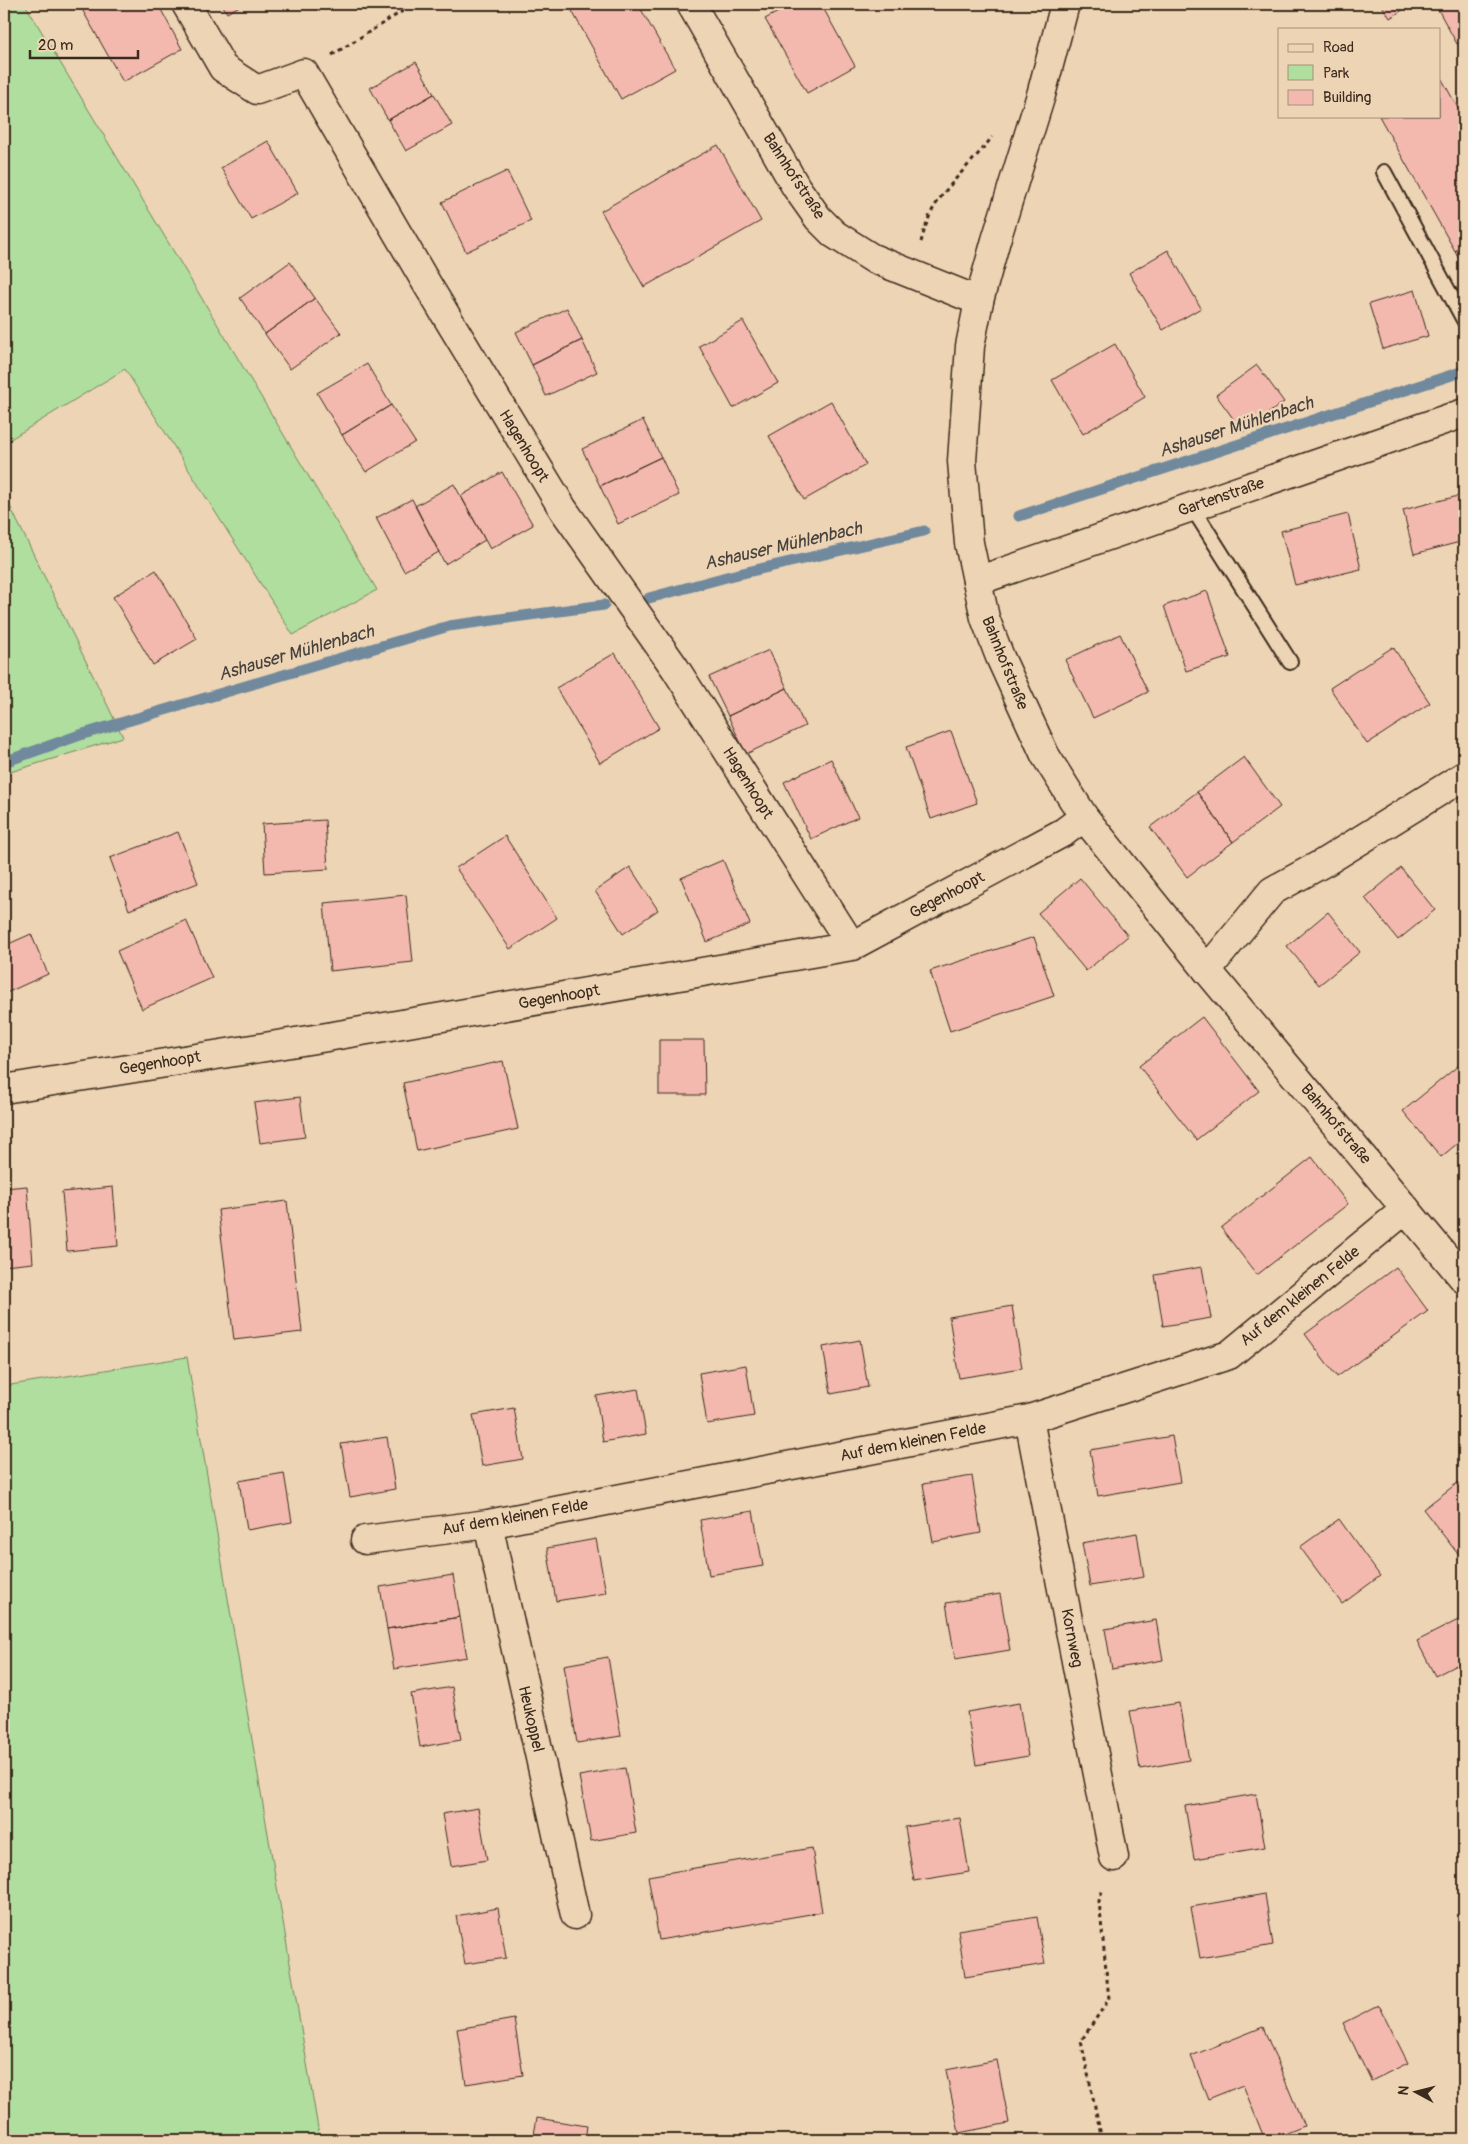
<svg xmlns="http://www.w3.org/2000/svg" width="1468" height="2144" viewBox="0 0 1468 2144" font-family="Pangolin,sans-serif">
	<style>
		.green { fill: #afde9e; stroke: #75845e }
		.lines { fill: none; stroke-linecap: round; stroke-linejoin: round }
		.stream { stroke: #70899d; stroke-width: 11 }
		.building { fill: #f3b9af; stroke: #3b2a1e }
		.service-casing { stroke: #3b2a1e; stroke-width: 18 }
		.minor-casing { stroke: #3b2a1e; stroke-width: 31 }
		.tertiary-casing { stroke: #3b2a1e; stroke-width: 31 }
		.path { stroke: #3b2a1e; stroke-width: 3; stroke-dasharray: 4 4; stroke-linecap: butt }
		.service { stroke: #edd4b4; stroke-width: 14 }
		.minor { stroke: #edd4b4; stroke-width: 28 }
		.tertiary { stroke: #edd4b4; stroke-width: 28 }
		.labels { text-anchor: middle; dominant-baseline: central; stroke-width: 5; stroke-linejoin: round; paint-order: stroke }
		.street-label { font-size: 16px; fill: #3b2a1e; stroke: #edd4b4 }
		.water-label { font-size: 18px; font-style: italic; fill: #48423e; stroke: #edd4b4 }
	</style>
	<rect width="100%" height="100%" fill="#edd4b4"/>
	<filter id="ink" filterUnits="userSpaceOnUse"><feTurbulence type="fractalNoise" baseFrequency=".02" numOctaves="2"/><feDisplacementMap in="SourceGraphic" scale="10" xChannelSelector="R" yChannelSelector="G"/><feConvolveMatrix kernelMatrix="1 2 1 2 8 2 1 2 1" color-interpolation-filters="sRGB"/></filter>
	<g filter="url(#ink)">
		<!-- green -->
		<path class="green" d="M4,4H25L377,590L293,635L125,369L4,443Z
			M4,494L123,737L4,774V493Z
			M187,1357L320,2140H4V1386Z"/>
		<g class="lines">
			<!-- stream -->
			<path class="stream" d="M1019,516L1464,371
				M649,598L730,576L924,531
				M4,762L80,735L449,626L604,605"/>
		</g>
		<!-- building -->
		<path class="building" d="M79,4H158L182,49L123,82Z
			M222,4H243L227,13Z
			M586,4H638L675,69L621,99L572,11Z
			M793,4H821L855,66L807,93L765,19Z
			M1381,4H1412L1390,18Z
			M1435,4H1464V40L1457,44Z
			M416,62L434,94L388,120L370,88Z
			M1439,74L1464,119V246L1455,251L1379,116H1439Z
			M434,94L452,125L406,151L388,120Z
			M268,141L298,193L251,219L221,168Z
			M718,145L761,221L644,287L601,211Z
			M507,171L531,221L466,252L442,202Z
			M1464,246V267L1455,251Z
			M1168,250L1201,308L1163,330L1129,273Z
			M290,262L315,298L265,334L240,298Z
			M1415,290L1428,336L1383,349L1369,304Z
			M315,298L341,333L290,369L265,334Z
			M567,308L582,340L532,365L516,332Z
			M743,321L778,383L733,408L699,346Z
			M582,340L597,372L546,396L532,365Z
			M1115,344L1145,397L1083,434L1052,380Z
			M367,364L391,405L342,435L317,393Z
			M1257,365L1284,402L1243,432L1216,395Z
			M831,401L866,465L804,500L769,436Z
			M391,405L415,442L366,472L342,435Z
			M643,420L661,457L600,486L582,449Z
			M661,457L679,495L618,524L600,486Z
			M502,472L533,525L490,549L461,496Z
			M454,484L485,540L445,564L415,506Z
			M1462,495L1464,505V541L1414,554L1403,510Z
			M412,499L439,552L404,571L376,518Z
			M1348,514L1361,569L1295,585L1281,531Z
			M156,570L197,639L153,665L113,597Z
			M1207,591L1230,657L1186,671L1164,606Z
			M1120,634L1148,692L1093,718L1065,660Z
			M1393,647L1430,703L1367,744L1330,688Z
			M769,650L787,688L728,716L709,677Z
			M615,653L659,728L600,763L556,688Z
			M787,688L805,726L746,754L728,716Z
			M951,731L977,803L931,819L906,747Z
			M1244,757L1280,807L1233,842L1197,792Z
			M831,759L858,817L811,839L784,782Z
			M1197,792L1233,842L1187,877L1150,827Z
			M325,820L328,869L265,873L262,824Z
			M178,832L198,883L129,910L110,858Z
			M505,836L557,918L510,949L456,868Z
			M723,860L750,924L707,942L681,878Z
			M630,867L658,910L623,934L595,891Z
			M1401,868L1435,910L1398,940L1365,898Z
			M1080,878L1128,936L1086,971L1038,913Z
			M406,895L413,962L330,971L324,903Z
			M1328,912L1360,952L1319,985L1287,946Z
			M186,920L212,978L142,1009L117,951Z
			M31,934L48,974L4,994V946Z
			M1034,937L1054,996L950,1031L930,971Z
			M1202,1017L1259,1091L1196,1140L1139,1066Z
			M659,1040H704L705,1095H659Z
			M503,1061L518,1129L417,1151L403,1083Z
			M1464,1061V1138L1441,1157L1403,1111Z
			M300,1097L305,1137L260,1143L254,1103Z
			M1312,1157L1348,1204L1257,1275L1221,1228Z
			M27,1186L33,1263L4,1266V1188Z
			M113,1187L118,1246L67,1251L62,1192Z
			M287,1201L302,1332L234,1340L218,1210Z
			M1202,1267L1211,1318L1163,1326L1155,1275Z
			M1396,1267L1428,1311L1337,1377L1305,1334Z
			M1012,1306L1022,1368L959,1378L949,1317Z
			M860,1340L868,1387L831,1394L823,1347Z
			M746,1365L754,1416L707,1424L699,1373Z
			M638,1389L646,1434L603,1442L596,1396Z
			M514,1408L523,1459L482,1466L473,1415Z
			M1172,1436L1180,1482L1098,1496L1090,1450Z
			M387,1437L395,1489L350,1497L341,1444Z
			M284,1473L292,1522L247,1530L239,1481Z
			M972,1476L981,1533L933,1542L923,1484Z
			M1464,1478V1556L1461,1558L1423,1509Z
			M753,1511L763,1566L709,1575L700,1520Z
			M1339,1519L1380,1576L1342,1604L1300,1547Z
			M1137,1533L1144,1577L1090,1586L1082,1543Z
			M596,1539L606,1593L556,1601L547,1548Z
			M453,1575L460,1617L387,1629L380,1587Z
			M1000,1594L1010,1650L955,1659L946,1603Z
			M460,1617L467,1657L394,1669L387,1629Z
			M1464,1617V1661L1435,1676L1417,1641Z
			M1156,1620L1163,1660L1112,1669L1105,1629Z
			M608,1657L621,1736L577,1743L564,1665Z
			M452,1687L461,1740L420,1747L411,1694Z
			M1019,1703L1028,1756L976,1765L967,1712Z
			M1179,1703L1189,1760L1140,1769L1130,1711Z
			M625,1768L636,1833L591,1841L579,1776Z
			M1256,1794L1265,1847L1194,1859L1185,1806Z
			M478,1808L487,1860L451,1866L442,1814Z
			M960,1818L969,1872L914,1881L905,1827Z
			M812,1848L822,1912L659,1940L648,1876Z
			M1265,1894L1273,1945L1200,1958L1191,1907Z
			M498,1908L506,1958L465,1964L456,1916Z
			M1037,1917L1045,1964L965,1977L958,1930Z
			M1379,2005L1408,2063L1371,2081L1343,2023Z
			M514,2019L523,2075L466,2084L457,2029Z
			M1263,2027L1304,2126L1270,2140H1265L1243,2085L1208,2099L1191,2056Z
			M997,2060L1009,2123L959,2133L946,2070Z
			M537,2118L587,2126L585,2140H533Z"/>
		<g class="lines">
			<defs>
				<path id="service" d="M1384,172L1464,320
					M1192,507L1290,662"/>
				<path id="minor" d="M186,4L223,68L257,90L304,73L427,284L563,509L675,668L852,946
					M691,4L796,187L818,218L834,234L872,258L979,301
					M977,581L1464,413
					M1207,970L1272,891L1325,862L1464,776
					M4,1089L327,1037L852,946L1064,832L1084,817
					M1029,1419L1114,1857
					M488,1524L575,1915
					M365,1540L488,1524L1029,1419L1229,1355L1406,1209"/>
				<path id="tertiary" d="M1065,4L1041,95L996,240L979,301L970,346L962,461L969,543L985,618L1000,657L1045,755L1084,817L1207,970L1464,1279"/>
			</defs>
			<!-- service casing -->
			<use href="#service" class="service-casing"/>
			<!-- minor casing -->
			<use href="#minor" class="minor-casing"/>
			<!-- tertiary casing -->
			<use href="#tertiary" class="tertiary-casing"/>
			<!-- path -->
			<path class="path" d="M332,55L414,4
				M921,242C923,235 925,227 928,220C938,192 974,162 992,137
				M1102,2140L1081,2041L1109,1999L1099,1901L1103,1888"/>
			<!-- service -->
			<use href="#service" class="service"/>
			<!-- minor -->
			<use href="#minor" class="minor"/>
			<!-- tertiary -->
			<use href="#tertiary" class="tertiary"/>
		</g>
	</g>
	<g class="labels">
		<!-- street labels -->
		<g class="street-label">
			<text transform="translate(794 176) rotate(57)">Bahnhofstraße</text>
			<text transform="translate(524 446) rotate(59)">Hagenhoopt</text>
			<text transform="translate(1221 497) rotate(-19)">Gartenstraße</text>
			<text transform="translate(1005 663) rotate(68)">Bahnhofstraße</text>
			<text transform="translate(748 783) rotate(58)">Hagenhoopt</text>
			<text transform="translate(947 895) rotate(-28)">Gegenhoopt</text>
			<text transform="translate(559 997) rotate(-10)">Gegenhoopt</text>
			<text transform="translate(160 1063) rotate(-9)">Gegenhoopt</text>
			<text transform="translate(1336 1124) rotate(50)">Bahnhofstraße</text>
			<text transform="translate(1300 1296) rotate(-39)">Auf dem kleinen Felde</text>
			<text transform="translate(913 1442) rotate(-11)">Auf dem kleinen Felde</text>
			<text transform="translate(515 1517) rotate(-10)">Auf dem kleinen Felde</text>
			<text transform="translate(1072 1638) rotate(79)">Kornweg</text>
			<text transform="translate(531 1719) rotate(77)">Heukoppel</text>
		</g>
		<!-- water labels -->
		<g class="water-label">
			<text transform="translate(1236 427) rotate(-18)">Ashauser Mühlenbach</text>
			<text transform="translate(783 546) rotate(-13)">Ashauser Mühlenbach</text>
			<text transform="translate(296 653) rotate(-16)">Ashauser Mühlenbach</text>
		</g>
	</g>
	<!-- margin -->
	<rect width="1468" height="2144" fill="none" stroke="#edd4b4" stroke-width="20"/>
	<rect x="10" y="10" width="1448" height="2124" fill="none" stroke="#3b2a1e" stroke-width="2" filter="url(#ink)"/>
	<!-- legend -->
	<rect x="1278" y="28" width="162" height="90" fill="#edd4b4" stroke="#a69078"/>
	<rect x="1288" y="44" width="25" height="8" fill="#edd4b4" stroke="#a69078"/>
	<text x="1323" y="52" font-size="15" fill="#3b2a1e">Road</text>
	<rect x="1288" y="65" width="25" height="15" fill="#afde9e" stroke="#a69078"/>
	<text x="1323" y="78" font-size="15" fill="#3b2a1e">Park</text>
	<rect x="1288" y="90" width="25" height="15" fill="#f3b9af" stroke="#a69078"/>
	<text x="1323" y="102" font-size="15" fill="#3b2a1e">Building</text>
	<!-- north arrow -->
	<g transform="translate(1416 2092) rotate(277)" stroke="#edd4b4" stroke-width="4" paint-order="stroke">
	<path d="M0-4L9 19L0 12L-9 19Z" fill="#3b2a1e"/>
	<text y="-8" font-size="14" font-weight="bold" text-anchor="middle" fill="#3b2a1e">N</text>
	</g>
	<!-- scale -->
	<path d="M30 50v8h108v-8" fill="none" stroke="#3b2a1e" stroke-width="2.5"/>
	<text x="38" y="50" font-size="15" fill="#3b2a1e" stroke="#edd4b4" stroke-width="4" paint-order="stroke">20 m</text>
</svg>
